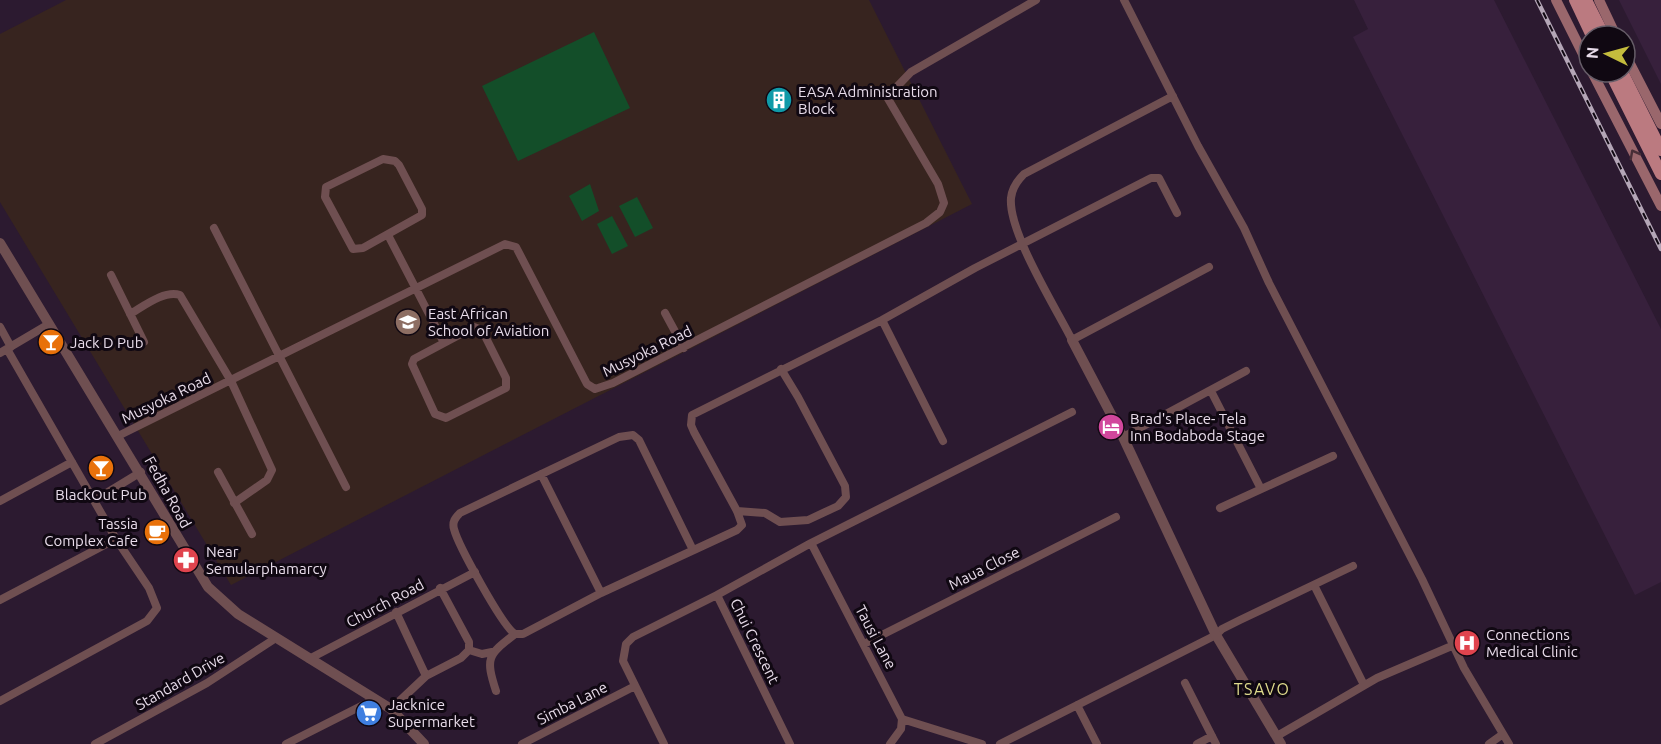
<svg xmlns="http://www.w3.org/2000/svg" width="1661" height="744" viewBox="0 0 1661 744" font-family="Ubuntu,sans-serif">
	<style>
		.built { fill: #37203c }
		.education { fill: #37241f }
		.green { fill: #134e29 }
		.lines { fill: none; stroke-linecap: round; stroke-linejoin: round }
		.minor { stroke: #6f4f51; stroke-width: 8 }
		.tertiary { stroke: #6f4f51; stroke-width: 10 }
		.secondary { stroke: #9a676c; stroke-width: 10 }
		.primary { stroke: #bb7a80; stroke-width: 12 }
		.rail-casing { stroke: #b4a6b7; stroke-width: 4.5 }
		.rail { stroke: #100812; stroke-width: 2; stroke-dasharray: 7; stroke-linecap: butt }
		.oneway { stroke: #472e36 }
		.labels { text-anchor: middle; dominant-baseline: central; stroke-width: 6; stroke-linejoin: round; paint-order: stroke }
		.poi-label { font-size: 15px; fill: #e8dcea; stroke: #100812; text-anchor: start }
		.street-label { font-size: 15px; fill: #e8dcea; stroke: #100812 }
		.neighbourhood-label { font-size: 16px; letter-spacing: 1.5px; fill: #deda8c; stroke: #100812 }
	</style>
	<rect width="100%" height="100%" fill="#2c1a30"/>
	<!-- built -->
	<path class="built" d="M1354,0H1494L1661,329V582L1635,595L1353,37L1368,29Z
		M1619,0H1661V84Z"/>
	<!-- education -->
	<path class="education" d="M66,0H869L972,204L231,585L0,202V34Z"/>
	<!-- green -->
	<path class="green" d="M594,32L630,108L518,161L482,86Z
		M590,184L599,211L582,221L569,196Z
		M637,197L653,228L635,237L619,206Z
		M612,216L628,246L612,254L597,224Z"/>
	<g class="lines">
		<!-- minor -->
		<path class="minor" d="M1124,0L1198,146L1244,228L1269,283L1422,579L1464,668L1509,744
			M1173,96L1024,174C1017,181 1012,188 1011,198C1008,232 1056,308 1072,340L1209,267
			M383,159L395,161L399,165L422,209V215L363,248L353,249L325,197L326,187Z
			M214,228L346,487
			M388,235L443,341
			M111,275L144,342
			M665,313L684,348
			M130,314C144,306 164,290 180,295L231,381L272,470L267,480L234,503
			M882,320L943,441
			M0,327L11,347
			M474,327L482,330L506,378V388L446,418L435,414L412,364L414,359Z
			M0,353L49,324
			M1211,391L1261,489
			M118,436L505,244L516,247L587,384L595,389L613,383L926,223L940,212L944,203L938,184L887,97L911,72L1036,0
			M1123,437L1246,371
			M218,472L252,534
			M541,474L601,593
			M95,500L141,472
			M0,501L72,462
			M1220,508L1333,456
			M737,511L765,513L780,522L808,520L838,506L846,497L845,486L798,397L781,369
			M811,543L902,719L901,729L890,744
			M693,550L639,440L633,435L619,437L460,513C455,518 452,522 454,529C458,545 503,627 515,634H523L601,593L737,530L742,525L737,511L694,432L691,425L692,415L882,320L975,268L1151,178H1159L1177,213
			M1314,585L1364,685
			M717,595L811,543L1072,412
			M0,600L116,539
			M396,612L426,676
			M864,644L1116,517
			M469,650L482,654L492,652
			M309,659L475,572
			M1185,683L1216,744
			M496,691C485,657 488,655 515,634
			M0,701L147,621L157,608L149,588L116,539L7,349
			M1077,705L1097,744
			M391,709L426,676L461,658L469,650V642L440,588
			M902,719L982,744
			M1277,736L1377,678L1454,645
			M95,744L207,683L276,638
			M286,744L375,699
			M522,744L635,686
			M664,744L623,661L626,644L633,637L717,595L790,744
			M1000,744L1216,635L1222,629L1240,620L1353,566
			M1197,744L1212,736
			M1489,744L1503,734"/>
		<!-- tertiary -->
		<path class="tertiary" d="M0,243L208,587L238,614L391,709L424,744
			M1072,340L1123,437L1216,635L1281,744"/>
		<!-- secondary -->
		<path class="secondary" d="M1556,0L1589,66
			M1599,0L1616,36
			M1625,54L1661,124
			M1592,72L1661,206"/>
		<!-- primary -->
		<path class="primary" d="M1575,0L1592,36
			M1586,0L1604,36
			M1610,72L1661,174
			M1622,72L1661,150"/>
		<defs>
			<path id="rail" d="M1537,0L1661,249"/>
		</defs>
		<!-- rail casing -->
		<use href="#rail" class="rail-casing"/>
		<!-- rail -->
		<use href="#rail" class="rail"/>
	</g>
	<!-- one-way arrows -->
	<defs><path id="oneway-chevron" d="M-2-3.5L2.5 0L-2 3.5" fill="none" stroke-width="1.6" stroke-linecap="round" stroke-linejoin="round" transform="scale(1.5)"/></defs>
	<use class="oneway" href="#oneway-chevron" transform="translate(1634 154) rotate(-118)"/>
	<!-- icons -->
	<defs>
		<symbol id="building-disc" viewBox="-11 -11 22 22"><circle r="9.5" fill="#0f9aa8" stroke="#100812"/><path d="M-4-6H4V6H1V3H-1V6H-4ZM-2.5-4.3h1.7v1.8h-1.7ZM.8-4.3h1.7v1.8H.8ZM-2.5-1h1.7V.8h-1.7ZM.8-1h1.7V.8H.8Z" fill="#fff"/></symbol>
		<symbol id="university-disc" viewBox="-11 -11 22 22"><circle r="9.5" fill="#8d6e63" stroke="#100812"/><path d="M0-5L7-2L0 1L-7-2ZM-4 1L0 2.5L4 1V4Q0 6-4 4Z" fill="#fff"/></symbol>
		<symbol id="bar-disc" viewBox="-11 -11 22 22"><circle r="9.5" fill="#e8710a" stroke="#100812"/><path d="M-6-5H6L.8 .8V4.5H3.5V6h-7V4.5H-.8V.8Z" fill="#fff"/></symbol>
		<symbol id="hotel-disc" viewBox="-11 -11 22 22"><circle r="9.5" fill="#d1479c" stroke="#100812"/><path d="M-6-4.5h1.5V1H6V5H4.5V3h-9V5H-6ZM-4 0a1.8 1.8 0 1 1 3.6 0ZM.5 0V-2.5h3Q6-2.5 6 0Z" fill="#fff"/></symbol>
		<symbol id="cafe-disc" viewBox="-11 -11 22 22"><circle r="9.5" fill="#e8710a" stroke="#100812"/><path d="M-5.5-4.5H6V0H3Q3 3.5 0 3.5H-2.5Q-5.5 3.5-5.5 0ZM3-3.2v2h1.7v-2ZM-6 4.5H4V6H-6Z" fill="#fff"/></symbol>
		<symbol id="pharmacy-disc" viewBox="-11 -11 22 22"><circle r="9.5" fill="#e0444e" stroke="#100812"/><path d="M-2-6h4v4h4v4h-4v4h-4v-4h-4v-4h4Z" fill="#fff"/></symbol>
		<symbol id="hospital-disc" viewBox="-11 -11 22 22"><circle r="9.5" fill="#e0444e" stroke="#100812"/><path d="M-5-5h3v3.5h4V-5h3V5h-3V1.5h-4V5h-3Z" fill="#fff"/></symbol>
		<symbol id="supermarket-disc" viewBox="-11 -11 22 22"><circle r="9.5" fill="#3f7fe0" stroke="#100812"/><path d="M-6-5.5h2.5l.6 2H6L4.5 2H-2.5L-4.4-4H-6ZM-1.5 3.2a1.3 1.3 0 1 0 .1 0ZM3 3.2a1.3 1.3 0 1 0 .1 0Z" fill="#fff"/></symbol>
	</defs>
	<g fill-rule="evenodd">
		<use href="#building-disc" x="764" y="85" width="30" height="30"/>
		<use href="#university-disc" x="393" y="307" width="30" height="30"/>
		<use href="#bar-disc" x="36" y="327" width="30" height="30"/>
		<use href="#hotel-disc" x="1096" y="412" width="30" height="30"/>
		<use href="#bar-disc" x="86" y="453" width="30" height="30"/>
		<use href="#cafe-disc" x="142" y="517" width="30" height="30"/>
		<use href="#pharmacy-disc" x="171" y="545" width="30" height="30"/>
		<use href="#hospital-disc" x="1452" y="628" width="30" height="30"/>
		<use href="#supermarket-disc" x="354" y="698" width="30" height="30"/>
	</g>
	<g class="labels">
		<!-- poi labels -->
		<g class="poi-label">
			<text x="798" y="91">EASA Administration<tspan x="798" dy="17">Block</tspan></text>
			<text x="428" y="313">East African<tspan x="428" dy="17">School of Aviation</tspan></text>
			<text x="70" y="342">Jack D Pub</text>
			<text x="1130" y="418">Brad's Place- Tela<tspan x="1130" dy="17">Inn Bodaboda Stage</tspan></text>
			<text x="101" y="494" text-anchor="middle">BlackOut Pub</text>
			<text x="138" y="523" text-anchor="end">Tassia<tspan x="138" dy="17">Complex Cafe</tspan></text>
			<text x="206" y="551">Near<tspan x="206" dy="17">Semularphamarcy</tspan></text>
			<text x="1486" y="634">Connections<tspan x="1486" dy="17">Medical Clinic</tspan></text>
			<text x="388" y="704">Jacknice<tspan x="388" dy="17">Supermarket</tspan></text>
		</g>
		<!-- street labels -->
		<g class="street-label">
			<text transform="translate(647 351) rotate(-26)">Musyoka Road</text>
			<text transform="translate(166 398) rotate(-26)">Musyoka Road</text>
			<text transform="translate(168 492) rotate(61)">Fedha Road</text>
			<text transform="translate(984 568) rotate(-27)">Maua Close</text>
			<text transform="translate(385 603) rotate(-28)">Church Road</text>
			<text transform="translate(876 637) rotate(62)">Tausi Lane</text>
			<text transform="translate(755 641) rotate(64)">Chui Crescent</text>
			<text transform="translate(180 681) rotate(-30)">Standard Drive</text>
			<text transform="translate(572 703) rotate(-27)">Simba Lane</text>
		</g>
		<!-- neighbourhood labels -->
		<g class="neighbourhood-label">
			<text x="1262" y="689">TSAVO</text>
		</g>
	</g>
	<!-- north arrow -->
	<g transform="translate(1607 54) rotate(275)"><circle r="28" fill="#100812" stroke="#665d68" stroke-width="1.5"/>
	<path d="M0-4.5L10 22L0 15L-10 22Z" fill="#c4bc3d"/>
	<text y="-9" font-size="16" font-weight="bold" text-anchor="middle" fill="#e8dcea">N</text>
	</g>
</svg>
